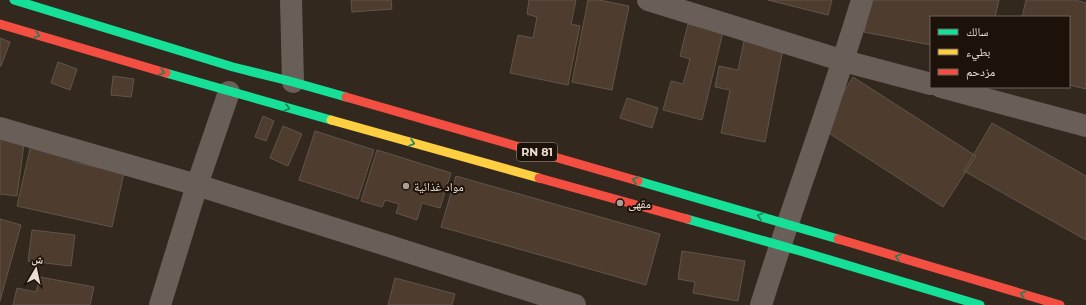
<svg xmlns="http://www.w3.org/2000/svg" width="1086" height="305" viewBox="0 0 1086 305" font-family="Montserrat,'Noto Naskh Arabic',sans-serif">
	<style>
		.building { fill: #4e3c2e; stroke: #60554d }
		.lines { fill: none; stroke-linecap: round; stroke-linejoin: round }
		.street { stroke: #695f58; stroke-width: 22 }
		.fast { stroke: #16e098; stroke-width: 9 }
		.slow { stroke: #ffcf43; stroke-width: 9 }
		.jam { stroke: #f24e42; stroke-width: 9 }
		.oneway { stroke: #198358 }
		.poi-dot { fill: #ab9e93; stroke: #1c120a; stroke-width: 1.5 }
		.labels { text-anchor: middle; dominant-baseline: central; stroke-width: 4; stroke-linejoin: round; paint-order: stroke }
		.shield { fill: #1c120a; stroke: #aea096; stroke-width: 1 }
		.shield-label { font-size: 11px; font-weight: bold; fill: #ecddd2 }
		.poi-label { font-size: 12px; fill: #ecddd2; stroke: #1c120a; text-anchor: start }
	</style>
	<rect width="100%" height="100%" fill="#33281d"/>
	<!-- building -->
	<path class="building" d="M351,0H391L392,9L352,12Z
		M529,0H576L571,24L580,26L568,85L510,73L518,35L533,38L537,17L527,14Z
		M588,0H599L629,6L612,90L572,82Z
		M768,0H832L828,15Z
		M871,0H999L995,17H931V45L864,32Z
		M1026,0H1075L1086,3V89L1069,85V17H1022Z
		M688,24L723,32L702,120L663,110L671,81L683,84L690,59L680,56Z
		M0,38L10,42L1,66H0Z
		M744,41L783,49L765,142L721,133L730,90L715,87L719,66L738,70Z
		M58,62L77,69L70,90L51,83Z
		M113,76L134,79L131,97L111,95Z
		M853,77L976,156L943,207L821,128Z
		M627,98L658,108L652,128L620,118Z
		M263,116L274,121L266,141L255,137Z
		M992,123L1086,176V240L964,171Z
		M283,126L302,134L288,166L270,158Z
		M315,131L374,150L358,199L299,180Z
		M0,134L25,137L17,196L0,194Z
		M32,140L75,150L73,162L124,173L112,227L17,206Z
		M377,150L451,173L440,208L422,203L417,220L396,213L399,204L385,200L382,207L361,201Z
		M456,176L660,234L646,285L441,227Z
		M0,219L21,225L0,301Z
		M32,230L75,235L71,266L28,261Z
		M682,251L745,261L738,301L693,293L695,282L678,279Z
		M40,277L94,287L90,305H13L17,288L36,292Z
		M395,278L455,294L452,305H388Z"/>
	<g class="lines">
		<!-- street -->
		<path class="street" d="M291,0L293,82
			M648,0L844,61L931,84
			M941,87L1086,126
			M0,128L197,185L575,305
			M160,305L197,185L229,92
			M761,305C793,203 831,103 862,0"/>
		<!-- fast -->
		<path class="fast" d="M14,0L233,67L293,82L346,97
			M166,73L331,120
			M638,181L838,239
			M687,219L800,251L980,305"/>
		<!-- slow -->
		<path class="slow" d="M331,120L539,178"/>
		<!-- jam -->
		<path class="jam" d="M0,24L166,73
			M346,97L638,181
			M539,178L687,219
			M838,239L1060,305"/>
	</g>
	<!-- one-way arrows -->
	<defs><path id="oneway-chevron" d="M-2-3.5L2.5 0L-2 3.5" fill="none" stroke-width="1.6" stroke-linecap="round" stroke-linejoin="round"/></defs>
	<g class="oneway">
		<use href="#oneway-chevron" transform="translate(37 35) rotate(17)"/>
		<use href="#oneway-chevron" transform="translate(162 72) rotate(17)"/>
		<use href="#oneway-chevron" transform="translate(287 108) rotate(16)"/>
		<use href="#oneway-chevron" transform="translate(412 143) rotate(16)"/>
		<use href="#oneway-chevron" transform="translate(635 180) rotate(-164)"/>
		<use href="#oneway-chevron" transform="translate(760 216) rotate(-164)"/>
		<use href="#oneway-chevron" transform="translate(898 257) rotate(-163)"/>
		<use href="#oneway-chevron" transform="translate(1023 294) rotate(-163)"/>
	</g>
	<!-- markers -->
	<g class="poi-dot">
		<circle cx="406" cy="186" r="4"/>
		<circle cx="620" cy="203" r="4"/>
	</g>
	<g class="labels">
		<!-- shield labels -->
		<rect class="shield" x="517" y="143" width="40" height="18" rx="3"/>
		<g class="shield-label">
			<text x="537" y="152">RN 81</text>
		</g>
		<!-- poi labels -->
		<g class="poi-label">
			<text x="414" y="186">مواد غذائية</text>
			<text x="628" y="203">مقهى</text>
		</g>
	</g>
	<!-- legend -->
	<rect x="930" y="16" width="140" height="72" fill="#1c120a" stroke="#6f635a"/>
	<rect x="938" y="29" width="20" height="6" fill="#16e098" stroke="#6f635a"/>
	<text x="966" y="36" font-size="12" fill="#ecddd2">سالك</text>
	<rect x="938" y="49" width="20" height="6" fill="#ffcf43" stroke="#6f635a"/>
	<text x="966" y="56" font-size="12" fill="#ecddd2">بطيء</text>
	<rect x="938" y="69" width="20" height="6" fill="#f24e42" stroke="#6f635a"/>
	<text x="966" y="76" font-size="12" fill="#ecddd2">مزدحم</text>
	<!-- north arrow -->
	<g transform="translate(36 269) rotate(9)" stroke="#1c120a" stroke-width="3" paint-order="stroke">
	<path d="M0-3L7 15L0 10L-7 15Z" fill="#ecddd2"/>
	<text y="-6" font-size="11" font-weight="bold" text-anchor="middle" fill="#ecddd2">ش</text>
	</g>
</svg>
